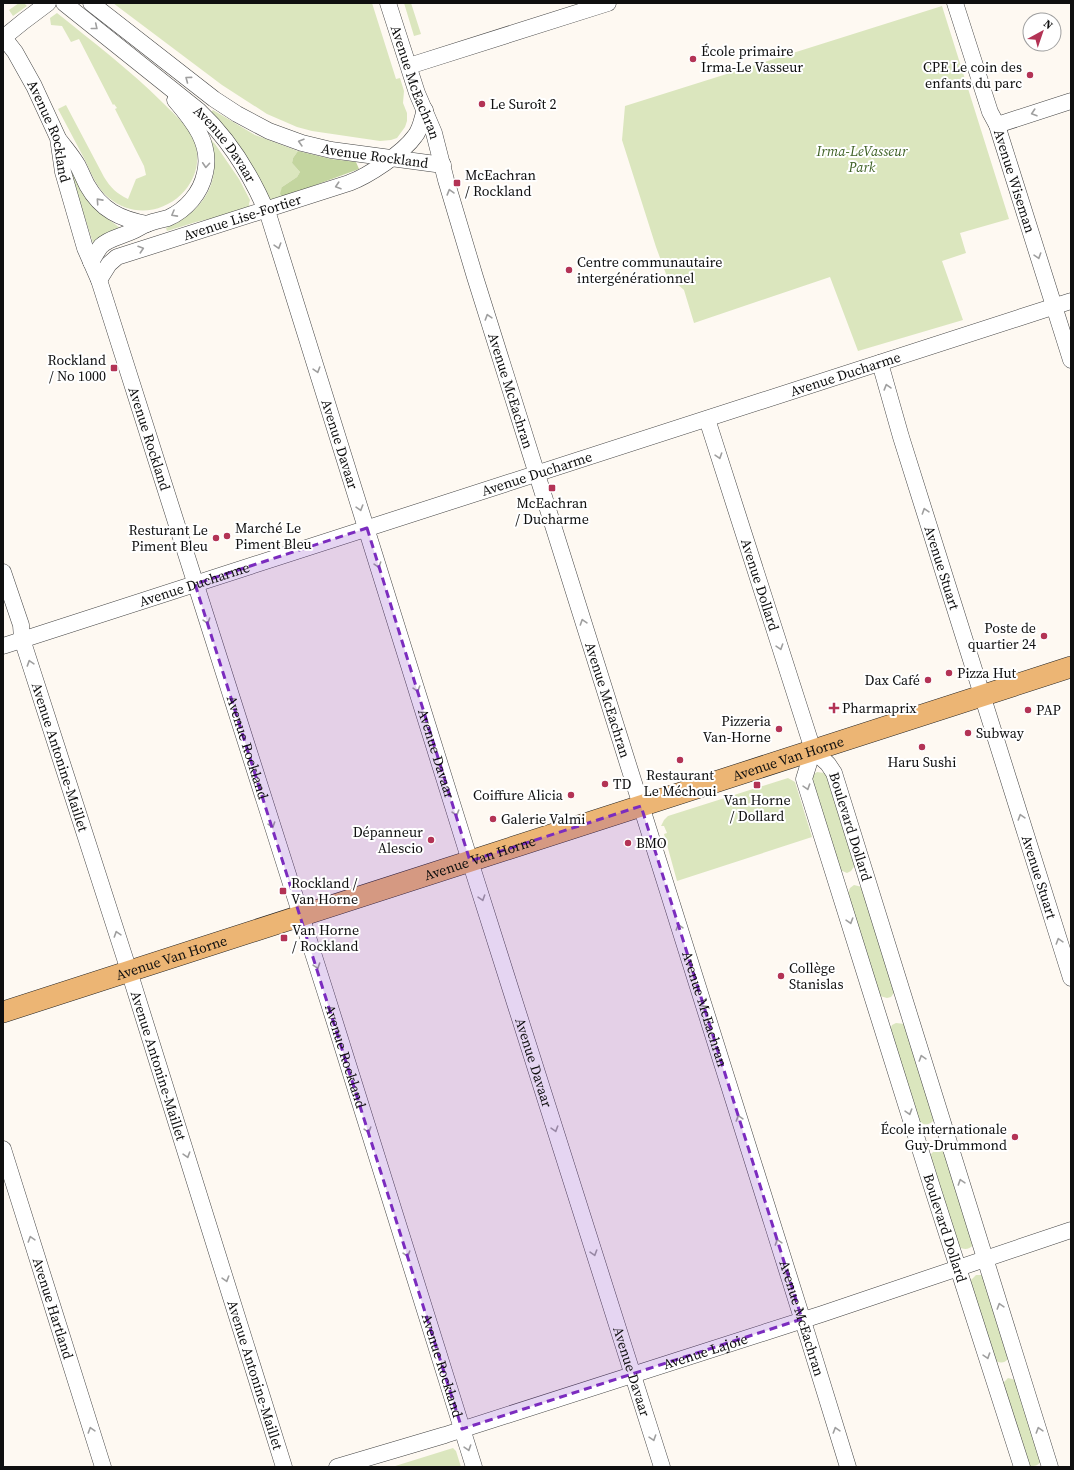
<svg xmlns="http://www.w3.org/2000/svg" width="1074" height="1470" viewBox="0 0 1074 1470" font-family="'Source Serif 4',serif">
	<style>
		.green { fill: #dbe6be }
		.forest { fill: #c3d59f }
		.lines { fill: none; stroke-linecap: round; stroke-linejoin: round }
		.minor-casing { stroke: #424242; stroke-width: 17 }
		.major-casing { stroke: #202020; stroke-width: 22 }
		.minor { stroke: #fff; stroke-width: 16 }
		.major { stroke: #ecb574; stroke-width: 21 }
		.oneway { stroke: #9f9f9f }
		.marked { fill: #7b2cbf; fill-opacity: 0.2; stroke: #7b2cbf; stroke-width: 3; stroke-dasharray: 8 5; stroke-linejoin: round }
		.poi-dot { fill: #b33355; stroke: #fff; stroke-width: 1.5 }
		.labels { text-anchor: middle; dominant-baseline: central; stroke-width: 4; stroke-linejoin: round; paint-order: stroke }
		.poi-label { font-size: 14px; fill: #0f0f0f; stroke: #fff; text-anchor: start }
		.street-label { font-size: 14px; fill: #0f0f0f; stroke: #fff }
		.park-label { font-size: 14px; font-style: italic; fill: #3e6125; stroke: #fff }
	</style>
	<rect width="100%" height="100%" fill="#fef9f2"/>
	<!-- green -->
	<path class="green" d="M19,3H24L27,6L13,16L9,10Z
		M113,3H372L396,79L400,78L404,91L403,103L407,113V121L405,127L397,138L391,140L380,141L312,131L297,127L267,114L222,85Z
		M404,3H411L421,34L414,36Z
		M942,6L1009,219L960,233L966,253L942,261L963,320L858,351L830,277L694,323L684,290L666,274L656,247L622,140L625,106Z
		M57,13C93,42 130,70 163,103C171,111 181,120 188,129C222,180 155,236 109,198C97,189 91,173 85,160C76,143 67,126 58,109L66,105L104,177C110,187 117,194 128,199L136,179L146,175L144,166L115,109L117,108L114,104L113,105L79,39L71,42L62,26L51,25L50,18Z
		M213,110L255,135L298,151L293,158L292,163L300,172L297,177L282,187L283,197L271,202L210,113Z
		M210,140H211L215,144L239,179L250,200L249,204L250,208L235,213L196,222L167,231L166,228C193,217 216,194 214,162C214,155 211,147 210,140Z
		M73,170L103,215L120,228L93,243L70,171Z
		M817,772L824,773L827,775L855,865L851,871L847,873L840,870L811,781L813,775Z
		M788,778L795,782L812,837L677,881L664,834L667,833L664,826H661L664,820L668,816Z
		M854,885L862,887L896,990L891,997L887,998L880,996L848,893L850,888Z
		M896,1023L905,1024L935,1117C932,1125 926,1126 919,1122L890,1030L892,1025Z
		M936,1149L944,1151L973,1245C969,1250 963,1250 958,1246L930,1155Z
		M976,1275H982L1008,1359C1004,1364 999,1363 993,1360L970,1281Z
		M1008,1378L1016,1380L1041,1461C1038,1466 1035,1466 1029,1466L1002,1384Z
		M453,1448L456,1451L461,1467H392Z"/>
	<!-- forest -->
	<path class="forest" d="M298,151L331,159L356,162L359,169L283,197L280,194L282,187L297,177L300,172L292,163L293,158Z"/>
	<g class="lines">
		<defs>
			<g id="minor">
				<path id="s1" d="M64,3L199,111C231,141 252,176 269,217L470,861L662,1467"/>
				<path id="s2" d="M91,3L214,99L237,114L269,131L302,143L331,150L443,165"/>
				<path id="s3" d="M388,3L417,93L434,133L446,180L475,277L807,1334L848,1467"/>
				<path id="s4" d="M955,3L990,112L997,125L1001,138L1071,360"/>
				<path d="M3,38L24,21L48,3"/>
				<path id="s5" d="M4,38L15,52L34,86L58,138L63,172L85,248L99,280L326,994L474,1467"/>
				<path d="M409,66L608,3"/>
				<path d="M997,125L1071,101"/>
				<path d="M60,141C66,149 73,157 78,166C81,172 84,179 87,185C101,210 120,219 147,224"/>
				<path d="M91,262C94,257 97,251 101,246C108,239 119,237 128,233C135,231 141,226 147,224C154,221 161,220 168,218C186,210 201,193 205,173C212,144 193,121 175,100"/>
				<path id="s6" d="M99,280L109,264L117,257L349,183C368,176 403,153 415,136C421,129 422,118 425,110"/>
				<path id="s7" d="M880,363L901,437L1071,978"/>
				<path id="s8" d="M707,419L813,750L828,764L834,773L1050,1467"/>
				<path id="s9" d="M3,572L21,625L22,639L129,971L284,1467"/>
				<path id="s10" d="M3,646L1071,301"/>
				<path id="s11" d="M813,750L804,779L932,1187L1022,1467"/>
				<path id="s12" d="M3,1149L103,1467"/>
				<path id="s13" d="M337,1467L445,1435L822,1314L1071,1230"/>
			</g>
			<g id="major">
				<path id="s14" d="M3,1012L1071,667"/>
			</g>
		</defs>
		<!-- minor casing -->
		<use href="#minor" class="minor-casing"/>
		<!-- major casing -->
		<use href="#major" class="major-casing"/>
		<!-- minor -->
		<use href="#minor" class="minor"/>
		<!-- major -->
		<use href="#major" class="major"/>
	</g>
	<!-- one-way arrows -->
	<defs><path id="oneway-chevron" d="M-2-3.5L2.5 0L-2 3.5" fill="none" stroke-width="1.6" stroke-linecap="round" stroke-linejoin="round"/></defs>
	<g class="oneway">
		<use href="#oneway-chevron" transform="translate(95 27) rotate(39)"/>
		<use href="#oneway-chevron" transform="translate(188 79) rotate(-143)"/>
		<use href="#oneway-chevron" transform="translate(1034 113) rotate(162)"/>
		<use href="#oneway-chevron" transform="translate(301 142) rotate(-164)"/>
		<use href="#oneway-chevron" transform="translate(206 165) rotate(94)"/>
		<use href="#oneway-chevron" transform="translate(338 186) rotate(162)"/>
		<use href="#oneway-chevron" transform="translate(450 192) rotate(-106)"/>
		<use href="#oneway-chevron" transform="translate(99 201) rotate(-132)"/>
		<use href="#oneway-chevron" transform="translate(174 214) rotate(151)"/>
		<use href="#oneway-chevron" transform="translate(278 246) rotate(73)"/>
		<use href="#oneway-chevron" transform="translate(141 249) rotate(-18)"/>
		<use href="#oneway-chevron" transform="translate(1038 256) rotate(72)"/>
		<use href="#oneway-chevron" transform="translate(488 317) rotate(-107)"/>
		<use href="#oneway-chevron" transform="translate(317 370) rotate(73)"/>
		<use href="#oneway-chevron" transform="translate(887 387) rotate(-106)"/>
		<use href="#oneway-chevron" transform="translate(719 456) rotate(72)"/>
		<use href="#oneway-chevron" transform="translate(360 508) rotate(73)"/>
		<use href="#oneway-chevron" transform="translate(925 511) rotate(-108)"/>
		<use href="#oneway-chevron" transform="translate(378 565) rotate(72)"/>
		<use href="#oneway-chevron" transform="translate(207 621) rotate(72)"/>
		<use href="#oneway-chevron" transform="translate(583 622) rotate(-108)"/>
		<use href="#oneway-chevron" transform="translate(780 647) rotate(72)"/>
		<use href="#oneway-chevron" transform="translate(30 663) rotate(-108)"/>
		<use href="#oneway-chevron" transform="translate(417 689) rotate(73)"/>
		<use href="#oneway-chevron" transform="translate(807 787) rotate(72)"/>
		<use href="#oneway-chevron" transform="translate(456 813) rotate(73)"/>
		<use href="#oneway-chevron" transform="translate(1021 817) rotate(-107)"/>
		<use href="#oneway-chevron" transform="translate(272 825) rotate(72)"/>
		<use href="#oneway-chevron" transform="translate(482 898) rotate(72)"/>
		<use href="#oneway-chevron" transform="translate(850 921) rotate(73)"/>
		<use href="#oneway-chevron" transform="translate(679 927) rotate(-107)"/>
		<use href="#oneway-chevron" transform="translate(117 934) rotate(-108)"/>
		<use href="#oneway-chevron" transform="translate(1059 941) rotate(-107)"/>
		<use href="#oneway-chevron" transform="translate(317 966) rotate(72)"/>
		<use href="#oneway-chevron" transform="translate(922 1058) rotate(-107)"/>
		<use href="#oneway-chevron" transform="translate(909 1112) rotate(73)"/>
		<use href="#oneway-chevron" transform="translate(739 1118) rotate(-107)"/>
		<use href="#oneway-chevron" transform="translate(555 1129) rotate(73)"/>
		<use href="#oneway-chevron" transform="translate(368 1130) rotate(73)"/>
		<use href="#oneway-chevron" transform="translate(187 1155) rotate(73)"/>
		<use href="#oneway-chevron" transform="translate(961 1182) rotate(-108)"/>
		<use href="#oneway-chevron" transform="translate(31 1239) rotate(-107)"/>
		<use href="#oneway-chevron" transform="translate(778 1242) rotate(-108)"/>
		<use href="#oneway-chevron" transform="translate(594 1253) rotate(73)"/>
		<use href="#oneway-chevron" transform="translate(407 1254) rotate(73)"/>
		<use href="#oneway-chevron" transform="translate(226 1279) rotate(73)"/>
		<use href="#oneway-chevron" transform="translate(1000 1306) rotate(-107)"/>
		<use href="#oneway-chevron" transform="translate(987 1356) rotate(72)"/>
		<use href="#oneway-chevron" transform="translate(91 1430) rotate(-107)"/>
		<use href="#oneway-chevron" transform="translate(836 1430) rotate(-107)"/>
		<use href="#oneway-chevron" transform="translate(1039 1430) rotate(-107)"/>
		<use href="#oneway-chevron" transform="translate(653 1438) rotate(72)"/>
		<use href="#oneway-chevron" transform="translate(468 1448) rotate(72)"/>
	</g>
	<!-- marked area -->
	<path class="marked" d="M367,528L470,861L641,806L802,1319L462,1429L195,584Z"/>
	<!-- markers -->
	<g class="poi-dot">
		<circle cx="693" cy="59" r="4"/>
		<circle cx="1030" cy="75" r="4"/>
		<circle cx="482" cy="104" r="4"/>
		<rect x="453" y="179" width="8" height="8" rx="2"/>
		<circle cx="569" cy="270" r="4"/>
		<rect x="110" y="364" width="8" height="8" rx="2"/>
		<rect x="548" y="484" width="8" height="8" rx="2"/>
		<circle cx="227" cy="536" r="4"/>
		<circle cx="216" cy="538" r="4"/>
		<circle cx="1044" cy="636" r="4"/>
		<circle cx="949" cy="673" r="4"/>
		<circle cx="928" cy="680" r="4"/>
		<path d="M832 702h4v4h4v4h-4v4h-4v-4h-4v-4h4z"/>
		<circle cx="1028" cy="710" r="4"/>
		<circle cx="779" cy="729" r="4"/>
		<circle cx="968" cy="733" r="4"/>
		<circle cx="922" cy="747" r="4"/>
		<circle cx="680" cy="760" r="4"/>
		<circle cx="605" cy="784" r="4"/>
		<rect x="753" y="781" width="8" height="8" rx="2"/>
		<circle cx="571" cy="795" r="4"/>
		<circle cx="493" cy="819" r="4"/>
		<circle cx="431" cy="840" r="4"/>
		<circle cx="628" cy="843" r="4"/>
		<rect x="279" y="887" width="8" height="8" rx="2"/>
		<rect x="280" y="934" width="8" height="8" rx="2"/>
		<circle cx="781" cy="976" r="4"/>
		<circle cx="1015" cy="1137" r="4"/>
	</g>
	<g class="labels">
		<!-- poi labels -->
		<g class="poi-label">
			<text x="701" y="51">École primaire<tspan x="701" dy="16">Irma-Le Vasseur</tspan></text>
			<text x="1022" y="67" text-anchor="end">CPE Le coin des<tspan x="1022" dy="16">enfants du parc</tspan></text>
			<text x="490" y="104">Le Suroît 2</text>
			<text x="465" y="175">McEachran<tspan x="465" dy="16">/ Rockland</tspan></text>
			<text x="577" y="262">Centre communautaire<tspan x="577" dy="16">intergénérationnel</tspan></text>
			<text x="106" y="360" text-anchor="end">Rockland<tspan x="106" dy="16">/ No 1000</tspan></text>
			<text x="552" y="503" text-anchor="middle">McEachran<tspan x="552" dy="16">/ Ducharme</tspan></text>
			<text x="235" y="528">Marché Le<tspan x="235" dy="16">Piment Bleu</tspan></text>
			<text x="208" y="530" text-anchor="end">Resturant Le<tspan x="208" dy="16">Piment Bleu</tspan></text>
			<text x="1036" y="628" text-anchor="end">Poste de<tspan x="1036" dy="16">quartier 24</tspan></text>
			<text x="957" y="673">Pizza Hut</text>
			<text x="920" y="680" text-anchor="end">Dax Café</text>
			<text x="842" y="708">Pharmaprix</text>
			<text x="1036" y="710">PAP</text>
			<text x="771" y="721" text-anchor="end">Pizzeria<tspan x="771" dy="16">Van-Horne</tspan></text>
			<text x="976" y="733">Subway</text>
			<text x="922" y="762" text-anchor="middle">Haru Sushi</text>
			<text x="680" y="775" text-anchor="middle">Restaurant<tspan x="680" dy="16">Le Méchoui</tspan></text>
			<text x="613" y="784">TD</text>
			<text x="563" y="795" text-anchor="end">Coiffure Alicia</text>
			<text x="757" y="800" text-anchor="middle">Van Horne<tspan x="757" dy="16">/ Dollard</tspan></text>
			<text x="501" y="819">Galerie Valmi</text>
			<text x="423" y="832" text-anchor="end">Dépanneur<tspan x="423" dy="16">Alescio</tspan></text>
			<text x="636" y="843">BMO</text>
			<text x="291" y="883">Rockland /<tspan x="291" dy="16">Van Horne</tspan></text>
			<text x="292" y="930">Van Horne<tspan x="292" dy="16">/ Rockland</tspan></text>
			<text x="789" y="968">Collège<tspan x="789" dy="16">Stanislas</tspan></text>
			<text x="1007" y="1129" text-anchor="end">École internationale<tspan x="1007" dy="16">Guy-Drummond</tspan></text>
		</g>
		<!-- street labels -->
		<g class="street-label">
			<text stroke="none"><textPath href="#s3" startOffset="84">Avenue McEachran</textPath></text>
			<text stroke="none"><textPath href="#s5" startOffset="105">Avenue Rockland</textPath></text>
			<text stroke="none"><textPath href="#s1" startOffset="215">Avenue Davaar</textPath></text>
			<text stroke="none"><textPath href="#s2" startOffset="329">Avenue Rockland</textPath></text>
			<text stroke="none"><textPath href="#s4" startOffset="188">Avenue Wiseman</textPath></text>
			<text stroke="none"><textPath href="#s6" startOffset="161">Avenue Lise-Fortier</textPath></text>
			<text stroke="none"><textPath href="#s10" startOffset="885">Avenue Ducharme</textPath></text>
			<text stroke="none"><textPath href="#s3" startOffset="407">Avenue McEachran</textPath></text>
			<text stroke="none"><textPath href="#s5" startOffset="429">Avenue Rockland</textPath></text>
			<text stroke="none"><textPath href="#s1" startOffset="539">Avenue Davaar</textPath></text>
			<text stroke="none"><textPath href="#s10" startOffset="561">Avenue Ducharme</textPath></text>
			<text stroke="none"><textPath href="#s7" startOffset="214">Avenue Stuart</textPath></text>
			<text stroke="none"><textPath href="#s10" startOffset="201">Avenue Ducharme</textPath></text>
			<text stroke="none"><textPath href="#s8" startOffset="174">Avenue Dollard</textPath></text>
			<text stroke="none"><textPath href="#s3" startOffset="731">Avenue McEachran</textPath></text>
			<text stroke="none"><textPath href="#s5" startOffset="753">Avenue Rockland</textPath></text>
			<text stroke="none"><textPath href="#s1" startOffset="863">Avenue Davaar</textPath></text>
			<text stroke="none"><textPath href="#s9" startOffset="194">Avenue Antonine-Maillet</textPath></text>
			<text stroke="none"><textPath href="#s14" startOffset="825">Avenue Van Horne</textPath></text>
			<text stroke="none"><textPath href="#s8" startOffset="435">Boulevard Dollard</textPath></text>
			<text stroke="none"><textPath href="#s14" startOffset="501">Avenue Van Horne</textPath></text>
			<text stroke="none"><textPath href="#s7" startOffset="538">Avenue Stuart</textPath></text>
			<text stroke="none"><textPath href="#s14" startOffset="177">Avenue Van Horne</textPath></text>
			<text stroke="none"><textPath href="#s3" startOffset="1055">Avenue McEachran</textPath></text>
			<text stroke="none"><textPath href="#s5" startOffset="1077">Avenue Rockland</textPath></text>
			<text stroke="none"><textPath href="#s1" startOffset="1187">Avenue Davaar</textPath></text>
			<text stroke="none"><textPath href="#s9" startOffset="518">Avenue Antonine-Maillet</textPath></text>
			<text stroke="none"><textPath href="#s11" startOffset="501">Boulevard Dollard</textPath></text>
			<text stroke="none"><textPath href="#s12" startOffset="167">Avenue Hartland</textPath></text>
			<text stroke="none"><textPath href="#s3" startOffset="1379">Avenue McEachran</textPath></text>
			<text stroke="none"><textPath href="#s13" startOffset="386">Avenue Lajoie</textPath></text>
			<text stroke="none"><textPath href="#s5" startOffset="1401">Avenue Rockland</textPath></text>
			<text stroke="none"><textPath href="#s1" startOffset="1511">Avenue Davaar</textPath></text>
			<text stroke="none"><textPath href="#s9" startOffset="842">Avenue Antonine-Maillet</textPath></text>
		</g>
		<!-- park labels -->
		<g class="park-label">
			<text x="862" y="151">Irma-LeVasseur<tspan x="862" dy="16">Park</tspan></text>
		</g>
	</g>
	<!-- border -->
	<rect width="1074" height="1470" fill="none" stroke="#0f0f0f" stroke-width="8"/>
	<!-- north arrow -->
	<g transform="translate(1042 32) rotate(40)"><circle r="19" fill="#ffffff" stroke="#9f9f9f"/>
	<path d="M0-3L7 15L0 10L-7 15Z" fill="#b33355"/>
	<text y="-6" font-size="11" font-weight="bold" text-anchor="middle" fill="#0f0f0f">N</text>
	</g>
</svg>
